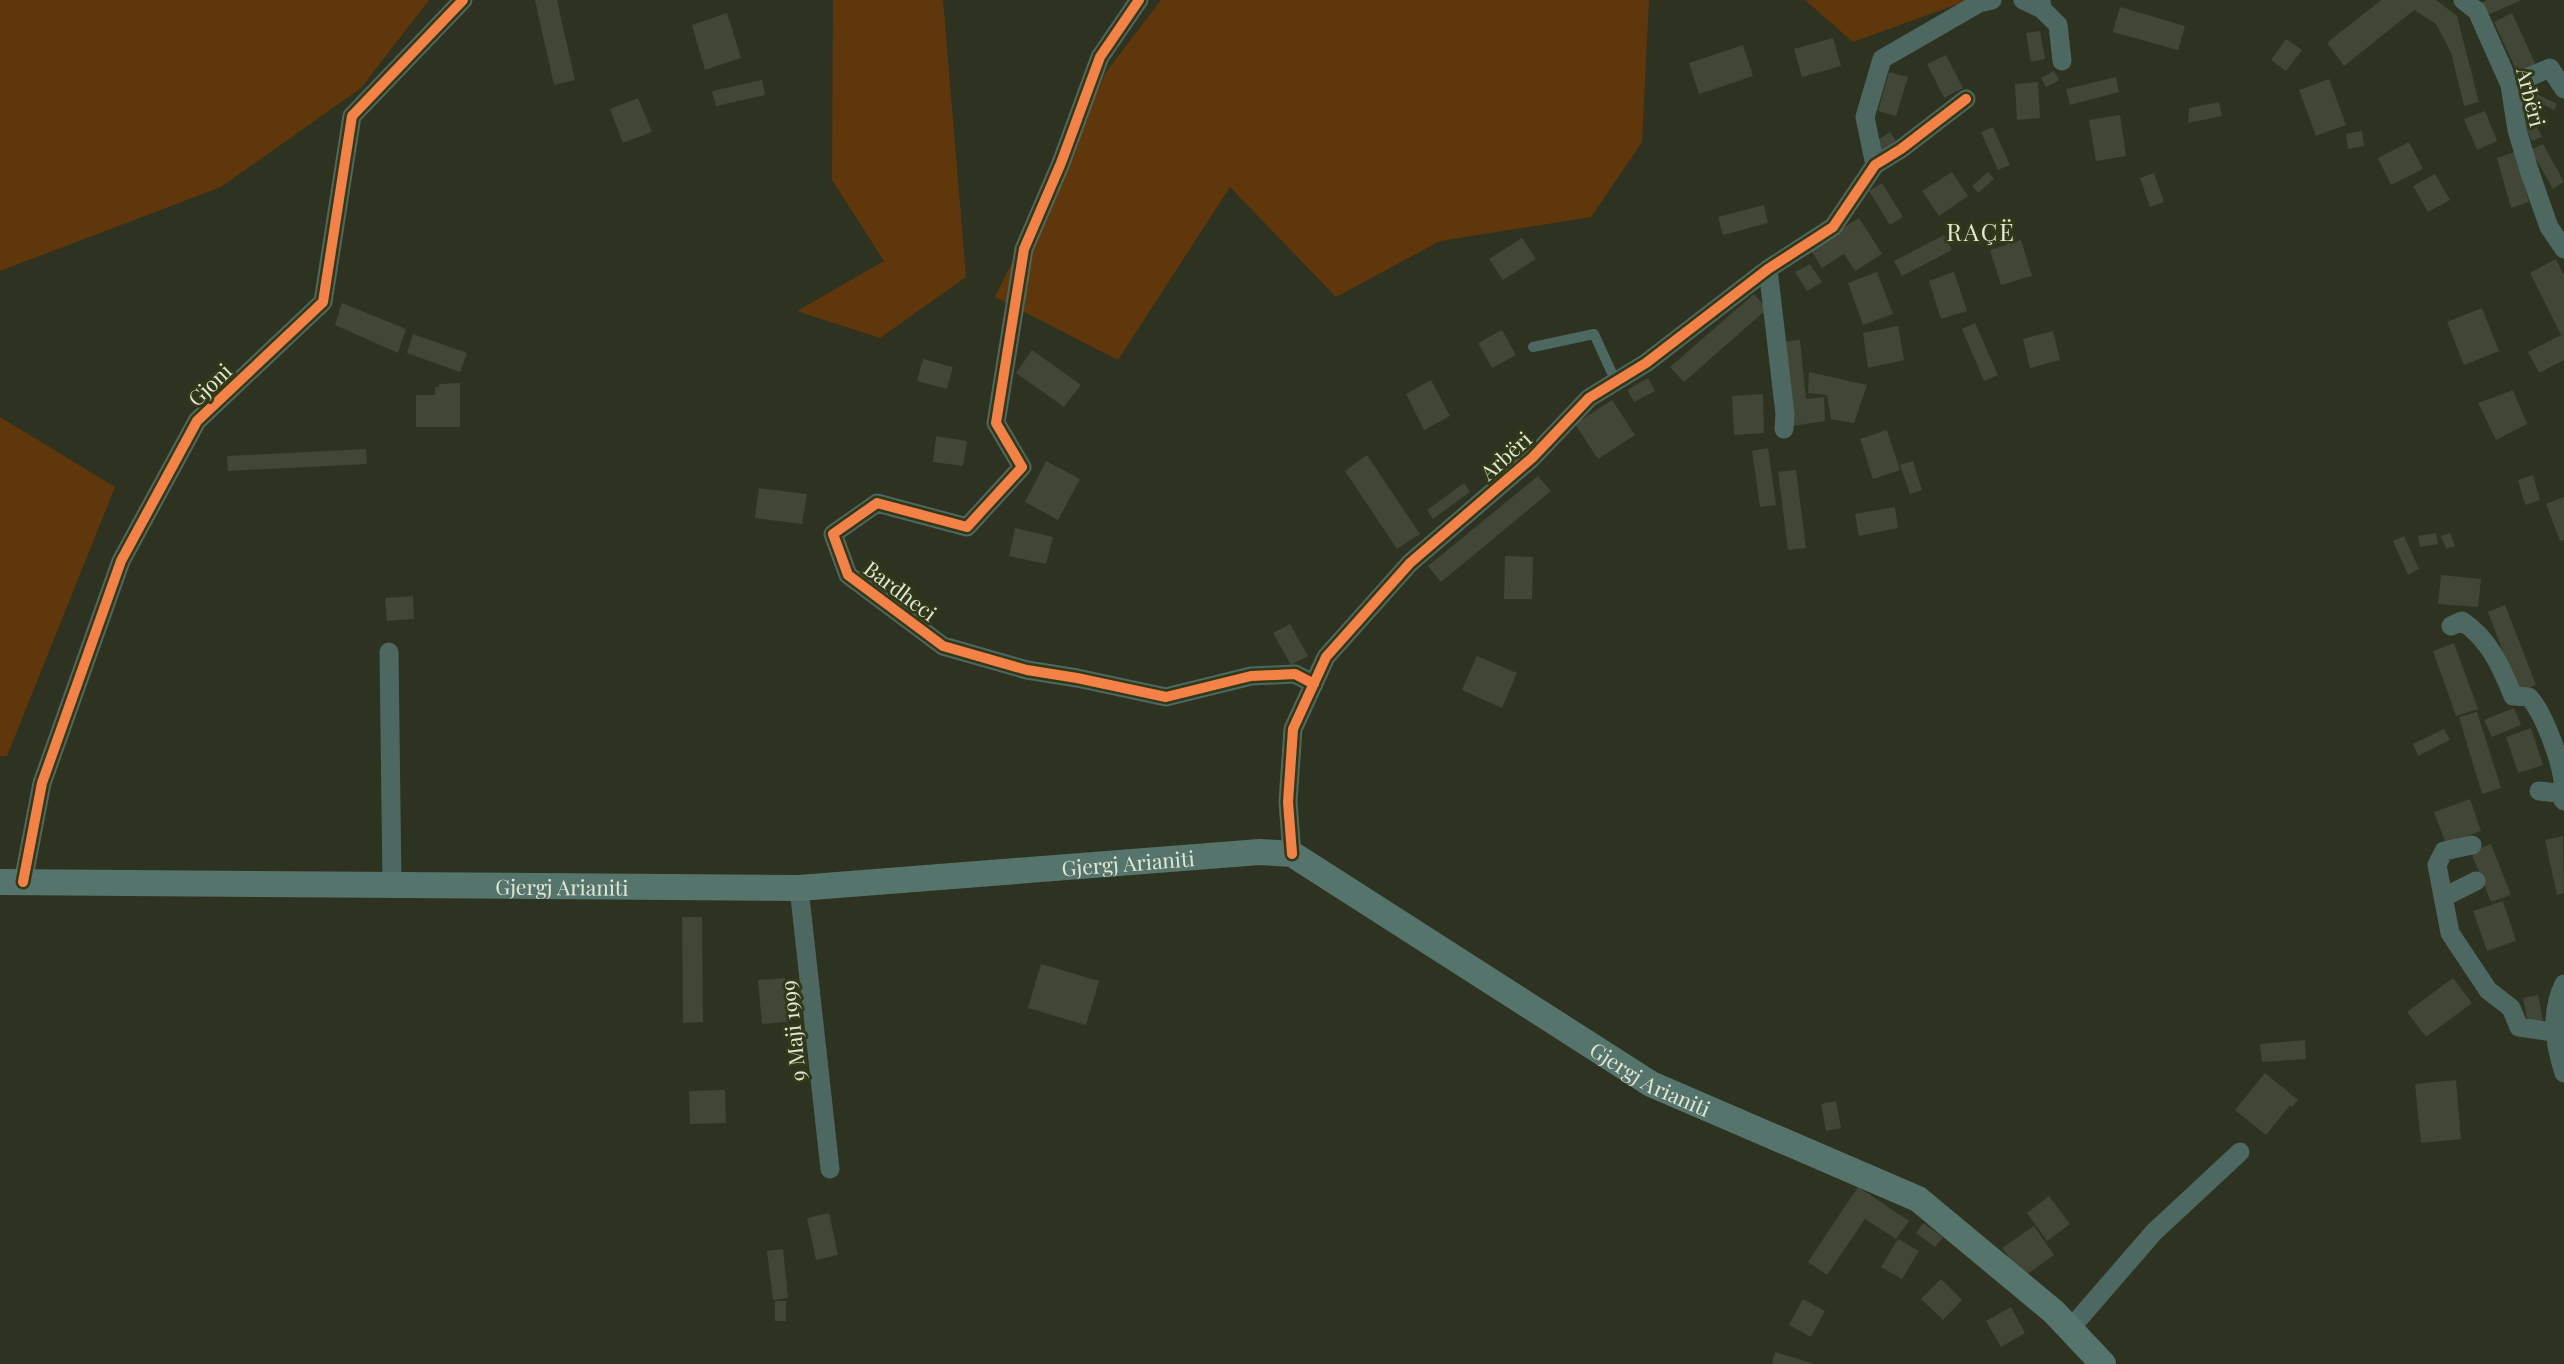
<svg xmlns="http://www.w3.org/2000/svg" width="2564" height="1364" viewBox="0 0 2564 1364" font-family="'Playfair Display',serif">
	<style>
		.green { fill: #5f370b }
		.building { fill: #424637 }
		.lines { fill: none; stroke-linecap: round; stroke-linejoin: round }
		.service { stroke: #4c6861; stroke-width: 10 }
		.minor { stroke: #4c6861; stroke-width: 19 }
		.secondary { stroke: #55746c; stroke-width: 26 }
		.cycleway-casing { stroke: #323919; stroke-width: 15 }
		.cycleway { stroke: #f48246; stroke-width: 10 }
		.labels { text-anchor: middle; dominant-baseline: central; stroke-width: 6; stroke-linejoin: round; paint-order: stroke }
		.street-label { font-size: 21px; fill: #e2e7d4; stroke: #323919 }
		.quarter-label { font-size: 24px; letter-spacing: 2px; fill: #e2e7d4; stroke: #323919 }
	</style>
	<rect width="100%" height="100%" fill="#2e3220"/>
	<!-- green -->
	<path class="green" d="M0,0H429L361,88L221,187L0,271Z
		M833,0H943L966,277L880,338L797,311L884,261L832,180Z
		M1161,0H1649L1642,142L1591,217L1440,241L1336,297L1230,187L1118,360L995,297L1106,72Z
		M1805,0H1969L1853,42Z
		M0,417L115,487L7,756H0Z"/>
	<!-- building -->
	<path class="building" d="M535,0H557L575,80L554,85Z
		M2381,0H2436L2457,16L2479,102L2464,106L2451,53L2436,24L2414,10L2344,66L2327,43Z
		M2487,0H2522L2485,16L2479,3Z
		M2120,7L2185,26L2178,50L2113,32Z
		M727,13L741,58L705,70L692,25Z
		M2512,13L2536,65L2518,74L2494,22Z
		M2040,31L2045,59L2031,62L2026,33Z
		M1833,38L1841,66L1802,77L1794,49Z
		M2286,39L2302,50L2286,71L2271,60Z
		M1743,45L1753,76L1699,94L1689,63Z
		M1946,55L1963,88L1944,98L1927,64Z
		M2054,71L2059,80L2046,87L2041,78Z
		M1889,72L1908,77L1896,116L1878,111Z
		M2116,77L2119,92L2070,105L2066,89Z
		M2329,79L2346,125L2316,136L2299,90Z
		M762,80L765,95L716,106L712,91Z
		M2038,82L2040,118L2017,120L2015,84Z
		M2537,94L2557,104L2554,110L2534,100Z
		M638,98L652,132L623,143L610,109Z
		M2219,102L2222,116L2188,123L2189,108Z
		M2485,111L2497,141L2477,150L2464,119Z
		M2529,112L2542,137L2532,141L2521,117Z
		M2120,115L2126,156L2096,161L2089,120Z
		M1993,127L2010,165L1998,170L1981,132Z
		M2362,131L2364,146L2348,149L2346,134Z
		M1890,132L1898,144L1883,153L1876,141Z
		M2409,142L2423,169L2391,185L2378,158Z
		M2543,144L2564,182L2553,189L2531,150Z
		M2515,152L2529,202L2511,208L2497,158Z
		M1952,172L1968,196L1939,216L1922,191Z
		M1988,172L1994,179L1978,193L1972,186Z
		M2154,173L2164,202L2150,207L2140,178Z
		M2435,174L2450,200L2428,212L2413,186Z
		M1882,183L1903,217L1890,225L1869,191Z
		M1764,205L1768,223L1723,235L1718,217Z
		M1859,218L1882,254L1855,271L1844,254L1822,268L1810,249Z
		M1944,235L1952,250L1902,276L1894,261Z
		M1522,238L1536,259L1503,280L1489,259Z
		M2021,240L2032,276L2001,285L1990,250Z
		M2556,259L2564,275V360L2539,373L2528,352L2561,335L2530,273Z
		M1810,264L1822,282L1807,291L1795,272Z
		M1877,272L1893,314L1863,325L1848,283Z
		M1954,272L1967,311L1941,319L1929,281Z
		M1754,294L1767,309L1684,382L1670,367Z
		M342,303L406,329L398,353L335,325Z
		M2482,308L2499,351L2464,365L2447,322Z
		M1975,323L1998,375L1984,381L1962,329Z
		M1898,326L1904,360L1868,368L1863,333Z
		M1502,330L1516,355L1492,368L1478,343Z
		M2053,331L2060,360L2030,368L2023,339Z
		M413,334L467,353L460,372L407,353Z
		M1800,340L1806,399L1824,397L1825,421L1792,426L1782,342Z
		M1032,350L1081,385L1064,407L1016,373Z
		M923,359L953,367L947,389L917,381Z
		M1809,372L1867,385L1854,423L1831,419L1827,395L1808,393Z
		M1648,378L1655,391L1634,402L1627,390Z
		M1431,380L1450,416L1424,430L1406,394Z
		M460,383V427H416V395H435V387H439V384Z
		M2513,390L2527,424L2496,440L2478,403Z
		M1763,394L1764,433L1734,435L1732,396Z
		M1612,400L1635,435L1598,459L1575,424Z
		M1887,430L1900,470L1873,479L1860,439Z
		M936,436L967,441L963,466L933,462Z
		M1768,448L1776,505L1760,507L1752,451Z
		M366,449L367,464L228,471L227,456Z
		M1367,455L1420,534L1397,549L1345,471Z
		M1046,461L1080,479L1058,520L1025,502Z
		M1913,461L1922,490L1910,494L1900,465Z
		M1796,470L1806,548L1788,550L1778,472Z
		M2533,475L2540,500L2525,505L2518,480Z
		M1538,476L1551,491L1441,582L1428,566Z
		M1464,483L1470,492L1433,519L1427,510Z
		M759,488L807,494L802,524L755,518Z
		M2564,497V540L2560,541L2546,504Z
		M1895,507L1898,528L1859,536L1855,514Z
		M1015,528L1053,537L1046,564L1009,556Z
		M2436,533L2438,544L2420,547L2418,536Z
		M2450,533L2455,546L2446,549L2441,536Z
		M2404,536L2419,569L2408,575L2393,541Z
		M1505,556L1533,557L1532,599H1504Z
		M2441,575L2481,579L2478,607L2438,604Z
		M413,596L414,619L387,621L385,598Z
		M2505,605L2536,685L2518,692L2488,612Z
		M1290,624L1308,656L1291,665L1273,633Z
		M2454,643L2478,709L2456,716L2433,651Z
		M1477,656L1517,673L1502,708L1462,690Z
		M2514,708L2521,725L2492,737L2484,720Z
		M2477,712L2501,788L2482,794L2459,717Z
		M2531,728L2543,765L2518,773L2506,737Z
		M2444,729L2450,740L2418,756L2413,744Z
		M2470,799L2481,831L2446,844L2434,812Z
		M2563,836L2564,893L2557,895L2545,840Z
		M2491,844L2511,895L2491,902L2471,852Z
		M2503,901L2516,941L2487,951L2473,911Z
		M682,917H702L703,1022L683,1023Z
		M1041,964L1099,981L1086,1025L1028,1008Z
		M785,978L789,1022L762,1024L758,980Z
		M2453,978L2472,1003L2426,1037L2407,1012Z
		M2538,995L2543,1020L2528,1023L2523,998Z
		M2305,1040L2306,1059L2262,1062L2260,1044Z
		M2265,1073L2298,1100L2292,1107L2290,1105L2266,1135L2235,1110Z
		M2456,1080L2461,1139L2421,1143L2415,1084Z
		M725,1090L726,1123L690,1124L689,1091Z
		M1836,1101L1841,1128L1826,1131L1821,1104Z
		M1858,1187L1909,1221L1896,1239L1865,1219L1827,1275L1808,1262Z
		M2049,1196L2070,1224L2047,1241L2027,1213Z
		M829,1213L838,1255L816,1260L807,1218Z
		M1923,1223L1943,1237L1935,1247L1916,1233Z
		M2034,1226L2054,1255L2023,1277L2002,1248Z
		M1898,1239L1919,1251L1902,1279L1881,1267Z
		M783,1249L788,1298L773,1300L767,1251Z
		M1941,1279L1962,1300L1943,1320L1921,1299Z
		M1803,1299L1825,1311L1811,1337L1789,1325Z
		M775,1301H786V1321H775Z
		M2011,1307L2025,1333L2001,1347L1986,1321Z
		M1775,1352L1812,1363V1364H1772Z"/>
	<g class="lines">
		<!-- service -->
		<path class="service" d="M1533,347L1594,334L1616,382"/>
		<!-- minor -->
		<path class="minor" d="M1139,0L1100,57L1061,163L1024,249L996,423L1022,467L967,527L877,503L833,534L848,575L943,646L1027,670L1077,678L1166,697L1251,676L1295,674L1314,684
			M2023,0L2042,9L2041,0
			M2463,0L2477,11L2510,85L2517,130L2530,173L2549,227L2564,249
			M2042,9L2058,25L2062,61
			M2510,85L2550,68L2564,89
			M1875,165L1865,117L1882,59L1979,3L1992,0
			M1768,269L1785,414L1784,429
			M2451,626L2462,621C2489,639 2501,666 2513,696L2529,697C2545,715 2563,765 2564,790
			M389,652L392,885
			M2539,791L2558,793L2564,801
			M2472,845L2444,851L2437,865L2450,933L2488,990L2511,1008L2519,1027L2553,1032
			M1292,854L1288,802L1293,729L1326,657L1410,563L1532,458L1589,398L1646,363L1768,269L1833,227L1875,165L1901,149L1966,99
			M23,882L42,783L121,561L197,421L323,302L352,116L463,0
			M799,888L830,1169
			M2444,897L2476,881
			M2564,984C2550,1013 2554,1042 2564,1073
			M2070,1329L2154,1232L2240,1152"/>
		<!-- secondary -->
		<path class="secondary" id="s1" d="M0,882L799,888L1260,852L1292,854L1651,1084L1918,1199L2054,1312L2103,1364"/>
		<defs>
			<path id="cycleway" d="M1139,0L1100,57L1061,163L1024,249L996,423L1022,467L967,527L877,503L833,534L848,575L943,646L1027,670L1077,678L1166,697L1251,676L1295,674L1314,684
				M1292,854L1288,802L1293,729L1326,657L1410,563L1532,458L1589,398L1646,363L1768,269L1833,227L1875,165L1901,149L1966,99
				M23,882L42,783L121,561L197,421L323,302L352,116L463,0"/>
		</defs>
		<!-- cycleway casing -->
		<use href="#cycleway" class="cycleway-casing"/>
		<!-- cycleway -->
		<use href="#cycleway" class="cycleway"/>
	</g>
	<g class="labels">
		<!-- street labels -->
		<g class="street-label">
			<text transform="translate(2532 97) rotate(76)">Arbëri</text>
			<text transform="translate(209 384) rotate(-44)">Gjoni</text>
			<text transform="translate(1505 455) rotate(-42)">Arbëri</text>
			<text transform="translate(901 590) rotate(37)">Bardheci</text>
			<text stroke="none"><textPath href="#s1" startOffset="1129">Gjergj Arianiti</textPath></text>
			<text stroke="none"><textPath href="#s1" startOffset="562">Gjergj Arianiti</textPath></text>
			<text transform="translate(792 1031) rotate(-96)">9 Maji 1999</text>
			<text stroke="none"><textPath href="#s1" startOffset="1717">Gjergj Arianiti</textPath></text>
		</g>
		<!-- quarter labels -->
		<g class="quarter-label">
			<text x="1981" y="231">RAÇË</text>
		</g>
	</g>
</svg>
